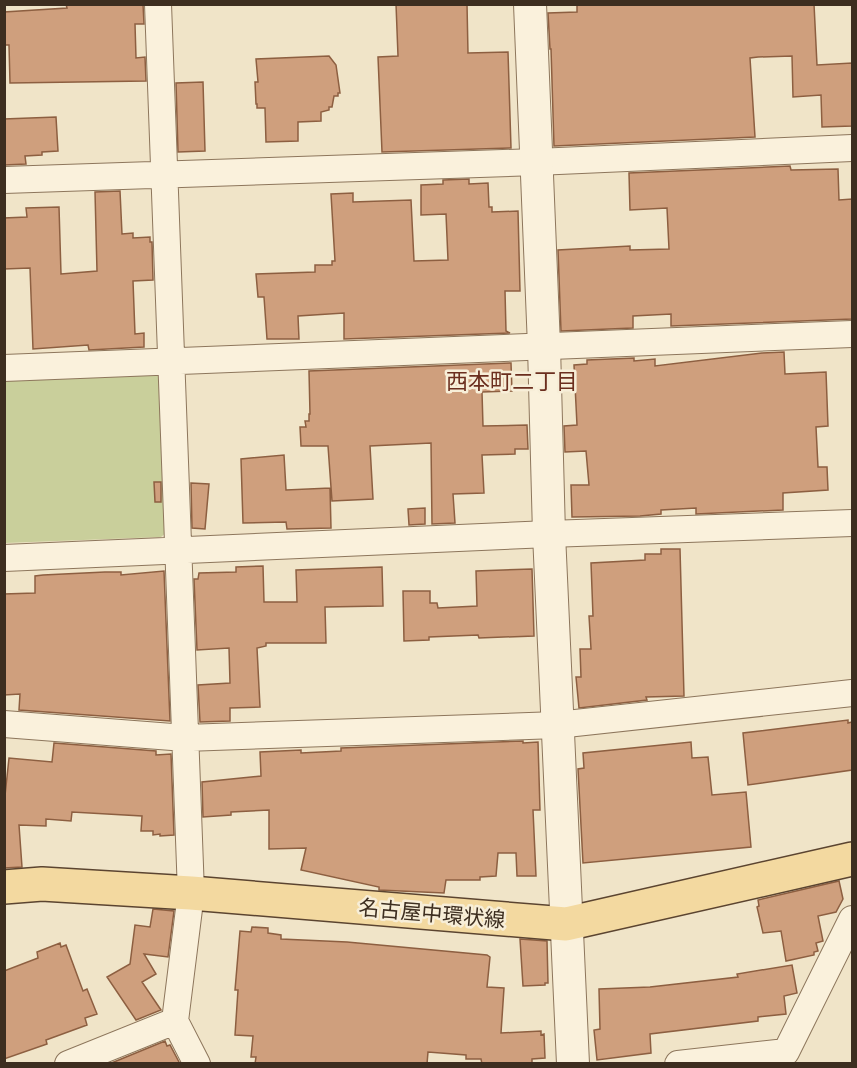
<svg xmlns="http://www.w3.org/2000/svg" width="857" height="1068" viewBox="0 0 857 1068" font-family="'Noto Serif','Noto Sans JP',serif">
	<style>
		.green { fill: #c9cf9b }
		.building { fill: #cf9f7d; stroke: #8d5f41; stroke-width: 1.5 }
		.lines { fill: none; stroke-linecap: round; stroke-linejoin: round }
		.minor-casing { stroke: #8d765c; stroke-width: 28 }
		.tertiary-casing { stroke: #8d765c; stroke-width: 34 }
		.primary-casing { stroke: #5b4430; stroke-width: 36 }
		.minor { stroke: #faf1dc; stroke-width: 26 }
		.tertiary { stroke: #faf1dc; stroke-width: 32 }
		.primary { stroke: #f3d9a0; stroke-width: 33 }
		.labels { text-anchor: middle; dominant-baseline: central; stroke-width: 5; stroke-linejoin: round; paint-order: stroke }
		.street-label { font-size: 21px; fill: #3d2e20; stroke: #f7eed8 }
		.neighbourhood-label { font-size: 22px; fill: #6b2e1e; stroke: #f7eed8 }
	</style>
	<rect width="100%" height="100%" fill="#f0e4c8"/>
	<!-- green -->
	<path class="green" d="M156,372L161,376L167,532L161,537L5,543L4,378Z"/>
	<!-- building -->
	<path class="building" d="M66,4H143L144,24H135L136,58L145,57L146,81L10,83L9,45H4V12L67,8Z
		M396,4H467L468,53L508,52L511,148L382,152L378,57L398,56Z
		M577,4H814L817,65L852,63V126L822,127L821,95L793,97L792,56L758,57L750,58L755,137L554,146L551,49H550L548,13L577,12Z
		M329,56L336,65L340,93H338V96H334L332,107H329V110L321,112V121L298,122V141L266,142L265,108H257V104H256L255,82H258L256,59Z
		M203,82L205,151L178,152L176,83Z
		M56,117L58,151L42,152V155L25,156L26,164L4,165V119Z
		M790,166L791,170L838,169L839,200L852,199V319L671,326V314L633,316V328L561,331L558,250L630,246V250L669,249L667,208L630,210L629,173Z
		M469,179V184L488,183L489,207H492V212L518,211L520,291H505L506,331L510,333L344,339V313L298,316L299,339H267L264,297H258L256,274L315,272V265H332V261H335L331,194L353,193V202L411,200L414,261L448,260L446,214L421,215V185L443,184V180Z
		M120,191L122,234L133,233V238L150,237V242H152L153,280L133,281L135,334L144,333V347L89,350L88,345L33,349L30,268L4,269V218L27,217L26,208L59,207L61,274L97,271L95,192Z
		M784,352L785,374L826,372L828,426L816,427L818,467H827L828,490L783,493V510L696,514V508L661,510V514L640,516L572,517L571,485H589L586,451L565,452L564,426L577,425L574,365L587,364V360L634,358V361L655,359V366L762,353Z
		M511,363L512,391L482,392L483,426L527,425L528,449H515V454L482,455L484,493L453,494L455,523L432,524L431,443L370,446L373,499L332,501L328,446H301L300,427H306L305,421H309V414H310L309,371Z
		M284,455L286,490L330,488L331,528L287,529L286,522L243,523L241,459Z
		M154,482H161V502H155Z
		M191,483L209,484L205,529L192,528Z
		M425,508V524L409,525L408,509Z
		M661,549H680L684,696L646,697L647,700L579,708L576,677H581L580,649H591L589,616H593L591,563L645,560V554H661Z
		M263,566L264,602H297L296,570L382,567L383,606L325,607L326,643H266V646L257,648L260,707L230,708V721L200,722L198,685L230,683L229,648L197,650L194,579H198L199,573L236,572V567Z
		M532,569L534,636L479,638L478,635L429,637V640L404,641L403,591H430V603H437L438,608L477,606L476,571Z
		M164,571L170,721L19,710L20,694L4,695V594L35,593V576L43,575L105,572H121V575Z
		M848,720V723L852,722V770L748,785L743,733Z
		M523,741V743L538,742L540,810H533L536,876H517L516,853H498L496,876L480,877V880H446L444,893L379,890V887L301,870L306,848L269,849V810L231,812V815L203,817L202,782L261,776L260,752L301,750V753L341,751V748Z
		M691,742L692,758L708,757L712,795L746,792L751,847L583,863L578,769L584,768L583,753Z
		M54,743L156,751V755L171,754L174,835L160,836V834L153,835V831H141L142,816L72,812L71,821L46,819V826L19,825L22,867L4,868V805L9,758L52,762Z
		M839,881L843,899L836,912L818,916L823,941L816,943L818,951L814,952V955L786,961L781,931L763,933L757,907L759,906L758,900Z
		M153,909L174,911L168,957L144,954L156,974L142,982L161,1010L136,1020L107,977L130,964L135,925L150,927Z
		M252,927L268,928V933L281,935V939L347,942L487,955L490,957L487,987L504,988L501,1033L541,1031V1035L544,1034L545,1058L532,1059V1064H482L481,1059H466V1055L428,1052L427,1064H255L256,1057H251L253,1036L235,1035L238,990H235L240,931L251,932Z
		M520,939L547,941L548,983H545V985L523,986Z
		M60,943L61,947L66,945L83,991L87,989L97,1014L85,1018L87,1025L46,1040L47,1044L4,1059V971L38,958L37,952Z
		M792,965L797,993L784,996L786,1014L758,1017V1021L650,1034L651,1053L597,1060L594,1030L600,1029L599,989L650,987L738,977L737,974Z
		M165,1041L167,1046L170,1045L180,1064H109Z"/>
	<g class="lines">
		<defs>
			<path id="minor" d="M158,4L191,893L175,1021L197,1064
				M4,180L536,162L852,148
				M4,368L852,334
				M4,558L549,534L852,523
				M4,724L185,738L557,725L852,693
				M68,1064L175,1021
				M678,1064L786,1052L852,919"/>
			<path id="tertiary" d="M530,4L544,346L549,534L573,1064"/>
			<path id="primary" d="M4,887L42,884L191,893L566,924L852,859"/>
		</defs>
		<!-- minor casing -->
		<use href="#minor" class="minor-casing"/>
		<!-- tertiary casing -->
		<use href="#tertiary" class="tertiary-casing"/>
		<!-- primary casing -->
		<use href="#primary" class="primary-casing"/>
		<!-- minor -->
		<use href="#minor" class="minor"/>
		<!-- tertiary -->
		<use href="#tertiary" class="tertiary"/>
		<!-- primary -->
		<use href="#primary" class="primary"/>
	</g>
	<g class="labels">
		<!-- street labels -->
		<g class="street-label">
			<text transform="translate(432 913) rotate(5)">名古屋中環状線</text>
		</g>
		<!-- neighbourhood labels -->
		<g class="neighbourhood-label">
			<text x="512" y="380">西本町二丁目</text>
		</g>
	</g>
	<!-- border -->
	<rect width="857" height="1068" fill="none" stroke="#3d2e20" stroke-width="12"/>
</svg>
